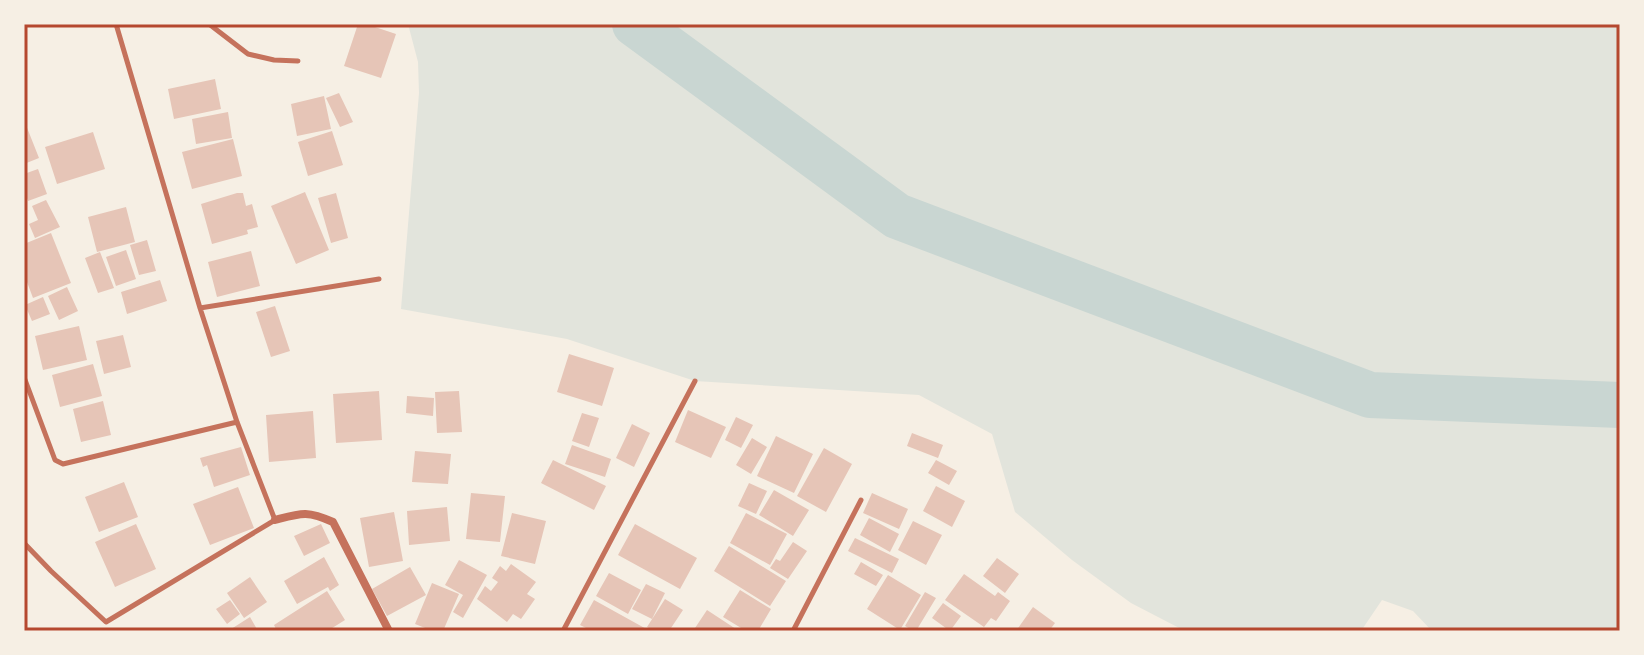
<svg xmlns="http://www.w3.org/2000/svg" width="1644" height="655" viewBox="0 0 1644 655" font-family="'Golos Text',sans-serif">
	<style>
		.green { fill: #e2e4dc }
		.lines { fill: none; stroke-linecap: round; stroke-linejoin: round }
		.river { stroke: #c9d6d2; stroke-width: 46 }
		.building { fill: #e6c5b7 }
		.service { stroke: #c5725c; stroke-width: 5 }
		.minor { stroke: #c5725c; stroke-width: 8 }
		.neatline { fill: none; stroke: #b5482f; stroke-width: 3 }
	</style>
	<rect width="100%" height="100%" fill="#f6efe4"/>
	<!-- green -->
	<path class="green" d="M408,24H1620V631H1432L1413,611L1382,600L1361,631H1185L1131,603L1072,560L1015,512L992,434L919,395L695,381L567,339L401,309L419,93L418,62Z"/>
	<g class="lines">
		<!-- river -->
		<path class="river" d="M635,24L897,216L1370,395L1620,405"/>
	</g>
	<!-- building -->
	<path class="building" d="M358,24H366L396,34L381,78L344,66Z
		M215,79L221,109L174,119L168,89Z
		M339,93L353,122L340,127L326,98Z
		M324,96L331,129L297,136L291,104Z
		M228,112L232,138L196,144L192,119Z
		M24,120L39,158L24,164Z
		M332,131L343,165L308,176L298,142Z
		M93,132L105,169L57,184L45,147Z
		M233,139L242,176L192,189L182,152Z
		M38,169L47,194L28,201L24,190V174Z
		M305,192L329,250L296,264L271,206Z
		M237,193H243L246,206L252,204L258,227L247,230L248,234L212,244L201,204Z
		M336,193L348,238L331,243L318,198Z
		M46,200L60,227L35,238L29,224L38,220L32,206Z
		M126,207L135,242L97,252L88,217Z
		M51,233L71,283L33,298L24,274V244Z
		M147,240L156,271L139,275L130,245Z
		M126,250L136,279L116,286L106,257Z
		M251,251L260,286L217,297L208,262Z
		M100,252L114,288L98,293L85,258Z
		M160,280L167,301L127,314L121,292Z
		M67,287L78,311L59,320L48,296Z
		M43,297L50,314L32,321L25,305Z
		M275,306L290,351L271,357L256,312Z
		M79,326L87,360L43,370L35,336Z
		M123,335L131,367L104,374L96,341Z
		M569,354L614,368L602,406L557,392Z
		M93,364L102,396L60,407L52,375Z
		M379,391L382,440L336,443L333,394Z
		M459,391L462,432L437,433L435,392Z
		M407,396L434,398L433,416L406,413Z
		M103,401L111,435L81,442L73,409Z
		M688,410L726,427L711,458L675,442Z
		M313,411L316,458L269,462L266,415Z
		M582,413L599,418L589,447L572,441Z
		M736,417L753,425L741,448L725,440Z
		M632,424L650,433L634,467L616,458Z
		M912,433L943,445L938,458L907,446Z
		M776,436L813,454L794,493L757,476Z
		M752,438L767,447L751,474L736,465Z
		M572,445L611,459L605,477L565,464Z
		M241,447L250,475L214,487L207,465L203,467L200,458Z
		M824,448L852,464L826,512L797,496Z
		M415,451L451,454L448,484L412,482Z
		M553,460L606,486L594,510L541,483Z
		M936,460L957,471L949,485L928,473Z
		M124,482L138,517L99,532L85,497Z
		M749,483L767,491L756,514L738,506Z
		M936,486L965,501L952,527L923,511Z
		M238,487L254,528L210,545L193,504Z
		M774,490L809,510L793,536L759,515Z
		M471,493L505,496L500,542L466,539Z
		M872,493L908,509L899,529L863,513Z
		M447,507L450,541L409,545L407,511Z
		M394,512L403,561L369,567L360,518Z
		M512,513L546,521L535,564L501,556Z
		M746,513L787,534L770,565L730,543Z
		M869,518L899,534L890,552L860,535Z
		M913,521L942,535L926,565L898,550Z
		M136,524L156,569L115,587L95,542Z
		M321,524L330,543L304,556L294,536Z
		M635,524L697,558L680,589L618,555Z
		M855,538L899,559L892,573L848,551Z
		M793,542L807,551L788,579L770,568L776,559L780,561Z
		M729,546L786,581L770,606L714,571Z
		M324,557L339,585L330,591L328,587L297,604L284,581Z
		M997,558L1019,574L1005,593L983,576Z
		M459,560L487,575L463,618L453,612L463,595L445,585Z
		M861,562L883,575L876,586L854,574Z
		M511,564L536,582L527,594L535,599L521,619L513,614L507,622L477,599L485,586L491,591L498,582L492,578L500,566L506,571Z
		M410,567L426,595L387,616L372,589Z
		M609,573L641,590L628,614L596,596Z
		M964,574L995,596L998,592L1010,601L996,621L991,618L984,627L945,600Z
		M888,575L921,595L900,630L867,609Z
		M250,577L267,602L244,618L227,593Z
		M432,583L459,594L443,631H433L415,624Z
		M646,584L665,593L652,619L632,609Z
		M740,590L771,609L758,631H746L723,617Z
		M327,591L345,620L329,630L330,631H277L274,625Z
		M925,592L936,598L916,631H914L905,626Z
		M665,599L683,610L669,631H654L647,627Z
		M230,600L240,614L227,624L216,609Z
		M594,600L650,631H592L580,625Z
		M943,603L961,616L950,631L932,618Z
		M1033,607L1055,623L1049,631H1016Z
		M707,610L739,631H693Z
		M250,617L258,631H228Z"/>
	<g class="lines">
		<!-- service -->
		<path class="service" d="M209,24L248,54L274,60L298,61
			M200,308L379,279
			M24,377L55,460L63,464L237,422
			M24,543L51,571L106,622L275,520L237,422L200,308L116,24
			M563,631L695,381
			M793,631L861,500"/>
		<!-- minor -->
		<path class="minor" d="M275,520C301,513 307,510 333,522L389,631"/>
	</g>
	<!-- border -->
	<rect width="1644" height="655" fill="none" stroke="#f6efe4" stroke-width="52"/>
	<rect x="26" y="26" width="1592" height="603" class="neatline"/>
</svg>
